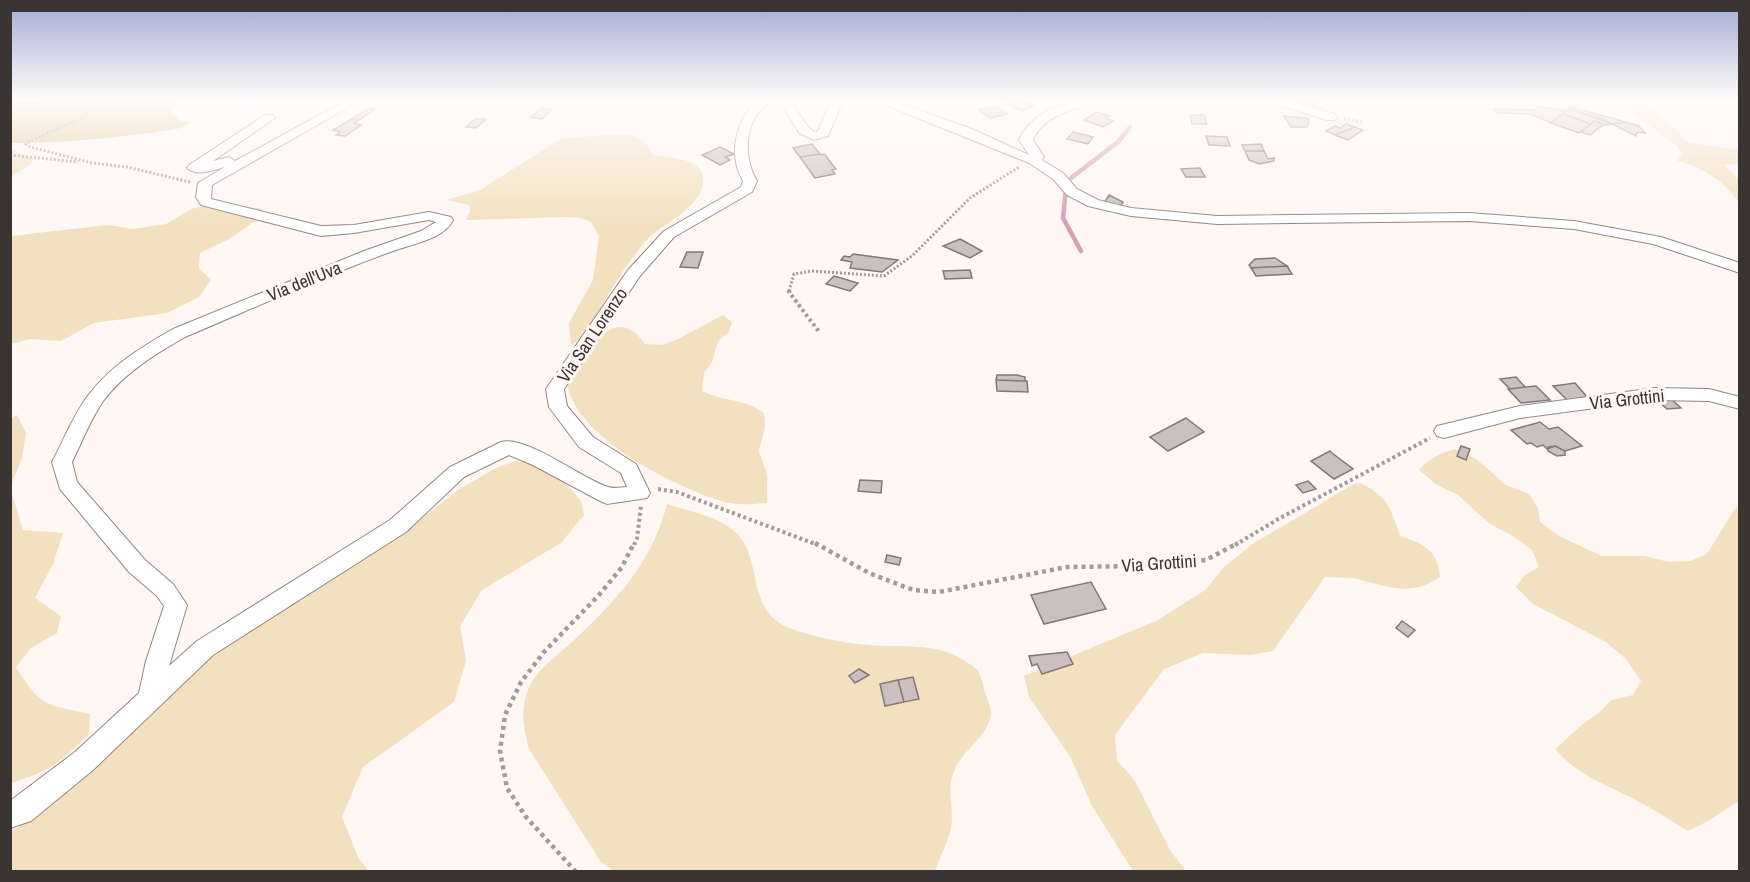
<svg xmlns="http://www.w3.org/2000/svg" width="1750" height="882" viewBox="0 0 1750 882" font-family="'Archivo Narrow',sans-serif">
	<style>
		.green { fill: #f3e0bf }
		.forest { fill: #e1c28c }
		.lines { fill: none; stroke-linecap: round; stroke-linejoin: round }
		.stream { stroke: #dc9eb5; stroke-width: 4.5 }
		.building { fill: #ccbfbf; stroke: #837777; stroke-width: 1.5 }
		.minor-casing { stroke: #928783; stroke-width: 2 }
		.path-far2 { stroke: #a29c99; stroke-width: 3; stroke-dasharray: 2 2; stroke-linecap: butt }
		.path-far1 { stroke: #a29c99; stroke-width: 4; stroke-dasharray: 3 3; stroke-linecap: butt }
		.path { stroke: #a29c99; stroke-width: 4.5; stroke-dasharray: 4 4; stroke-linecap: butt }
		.minor { fill: #fff; fill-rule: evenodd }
		.labels { text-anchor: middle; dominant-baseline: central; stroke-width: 6; stroke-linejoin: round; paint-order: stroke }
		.street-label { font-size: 18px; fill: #3a3533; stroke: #fef7f4 }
	</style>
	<rect width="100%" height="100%" fill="#fef7f4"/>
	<!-- green -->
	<path class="green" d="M1614,100H1644C1656,116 1676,125 1686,142L1739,150V164L1724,165L1739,179V202C1722,180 1705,168 1677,161L1682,155L1676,145Z
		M620,134C638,136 646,137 652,155C666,157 697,158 702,173C711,200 668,222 653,234C627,258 603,306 583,337L571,345L569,323L593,280L599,236L591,222L581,218L567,217L466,220L470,212L469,205L446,200L480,190L562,138Z
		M11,149L33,158L31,164L11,177Z
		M220,202L262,209L264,215L229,239L200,253L199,268L211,280L199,297L167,313L94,323L61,341L30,339L11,344V236L108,225L133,229L166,224L191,209Z
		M723,315L732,322L728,333L718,341L712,362L704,373L702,391C724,402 744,398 764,413L765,426L759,451L767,475V503C751,504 736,506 721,501C673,486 575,437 567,383C584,357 613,298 645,344L662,345L678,339Z
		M17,415L26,433L22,458L11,485V418Z
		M1455,449L1475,458L1506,485L1529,494L1538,508L1540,522L1559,536L1602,556H1645L1669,562L1690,561L1707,554L1734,510L1739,506V801L1708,821L1688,831C1668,819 1649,806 1628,796C1599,782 1577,774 1555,749L1583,724L1599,713L1611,700L1633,695L1641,681L1627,660L1606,642L1533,604L1516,587L1525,575L1539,567L1532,550L1513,536L1490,524L1458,495L1437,485L1419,470C1430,458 1440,453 1455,449Z
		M515,461L535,462L561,478L581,501L584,515L561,543L482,590L460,626L466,661L454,702L363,767L342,817L359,859L369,871L11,872V830L17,828L96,763L200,662L407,530L458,490L496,468Z
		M1361,483C1388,497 1391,509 1400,536C1424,544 1438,550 1440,577C1411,597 1389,587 1358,579C1348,577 1336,578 1325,577L1273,651L1250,655L1203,653L1164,669L1115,735L1117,760L1135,781L1170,850L1186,871H1133L1092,806L1071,758L1029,697L1024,676L1158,620L1205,590L1225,566L1254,543L1354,484Z
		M10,487L23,530L63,533L53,564L35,598L61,616L57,633L31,648L16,667C42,708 45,704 90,714L89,734C61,762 49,772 11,783Z
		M667,504C688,511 717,516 734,531C763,555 746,605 783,625C802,635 845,643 867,645C901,648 938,641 968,663C971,665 976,668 978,671C982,677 983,686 985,693C987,699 992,708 991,715C987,738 963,749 954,771C947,788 952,802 952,820C951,836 940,856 935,871L615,872L601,862L529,749C523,727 520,709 529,687C537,669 559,654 573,641C616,601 653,561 667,504Z"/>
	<!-- forest -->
	<path class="forest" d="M11,100H187L170,109L179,120L190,122L182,128C125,137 68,143 11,143Z"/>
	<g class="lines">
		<!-- stream -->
		<path class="stream" d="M10,106L49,100
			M1071,178L1118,142L1130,127
			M1066,188L1063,218L1081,251"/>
	</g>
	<!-- building -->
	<path class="building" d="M1010,100H1022L1034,106L1021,111L1004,102Z
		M1296,100H1319L1313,107L1294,102Z
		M996,106L1007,114L990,118L979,110Z
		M1537,106L1567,111L1551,123L1531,114L1498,113L1494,109L1536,110Z
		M1571,107L1615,119L1625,122L1612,124L1569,109Z
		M370,108L376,109L358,120L351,119Z
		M542,108L552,109L542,119L531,117Z
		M369,109L374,110L354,123L361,125L345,136L336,135L340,132L333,130Z
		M1569,109L1603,119L1612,124L1606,125L1594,121L1591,124L1563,114Z
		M1097,112L1109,116L1106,118L1113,121L1103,127L1084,120Z
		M1563,114L1591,124L1579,133L1551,123Z
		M1190,115H1204L1207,124H1192Z
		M1284,116L1307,118L1309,121L1307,127H1291Z
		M475,119H486L476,128L466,127Z
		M1594,121L1604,124L1590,135L1581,132Z
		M1625,122L1639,126L1645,133L1637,132L1636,136L1612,124Z
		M1346,124L1355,127L1335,135L1326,131L1335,126L1340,128Z
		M1355,127L1363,130L1348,140L1335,135Z
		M1073,132L1093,137L1088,144L1067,139Z
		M1206,136L1227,137L1230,146L1209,145Z
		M812,144L820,154L800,157L793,148Z
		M1261,144L1264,151H1245L1242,145Z
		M720,147L734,154L725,157L730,160L720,165L702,155Z
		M1245,151H1264L1268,159L1274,158V161L1259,164L1249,160Z
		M820,154L825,155L836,169L832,170L835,174L815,178L800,157Z
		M1200,168L1205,177H1186L1181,169Z
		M1109,195L1123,202L1120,207L1104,203Z
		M960,239L982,251L970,258L943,246Z
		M687,252H703L698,268L680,267Z
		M853,254L898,260L882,272L850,268L852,262L841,260L844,256L850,257Z
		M1275,258L1287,266L1251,268L1249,265L1255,259Z
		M1287,266L1292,274L1256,276L1251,268Z
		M970,270L972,278L945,279L943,271Z
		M834,276L858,283L850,291L826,284Z
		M997,375H1017L1025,377V381L996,380Z
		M1516,377L1525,387L1510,389L1500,379Z
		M996,380L1027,381L1028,392L997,391Z
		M1575,383L1588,398L1567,400L1553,386Z
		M1536,386L1550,400L1521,403L1508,389Z
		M1671,399L1681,408L1667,409L1657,400Z
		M1186,418L1204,432L1168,451L1150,437Z
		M1540,422L1549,429L1558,427L1582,446L1565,451L1555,446L1547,449L1543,445L1537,447L1531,443L1527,444L1511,430Z
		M1461,446L1470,449L1466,460L1457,456Z
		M1555,446L1565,451V455L1557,456L1548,451V447Z
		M1330,451L1332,453L1353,469L1334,479L1311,461Z
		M860,480L882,481L881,493L858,491Z
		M1308,481L1316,489L1303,493L1296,485Z
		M887,555L901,558L899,565L885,562Z
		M1091,582L1106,609L1044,624L1031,595Z
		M1402,621L1415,630L1408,637L1396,628Z
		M1067,652L1073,664L1042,674L1037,664L1032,666L1029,656Z
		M859,669L869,675L855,683L849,676Z
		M913,677L919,699L904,702L898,680Z
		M898,680L904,702L885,706L880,684Z"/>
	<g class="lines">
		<defs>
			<path id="minor" d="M347,100H361L212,185L211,199L321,226L354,225L429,212L451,217L453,220C444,239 412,244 393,251C323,276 254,308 185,337C157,353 124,373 104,400C91,418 82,442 72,462L77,482L145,560L173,584L187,605L169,666L197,641L390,520L450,467L501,442C527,435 582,479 608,487C614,489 621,487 627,487L621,473L579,447L549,407L546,389L628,270L664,231L741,187L743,181C728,155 735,124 755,102L772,100C768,104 762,107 758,113C744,132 745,161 757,181L752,192L674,237L640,276L564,389L567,406L593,437L636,464L650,493L647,498L607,504L600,501L533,465L509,455L464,477L406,532L213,655L93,770L31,821L10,828V801L75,752L139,693L146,661L164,606L157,596L129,572L60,489L52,462C63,442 76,409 91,392C112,365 143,346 173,329L364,251L421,231L436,222L429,220L354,233L321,236L201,205L196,197L198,183L225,167C213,170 197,177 187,168L189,165L265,115H273L275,118L213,161L229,157L235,161Z
				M773,100L790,101L808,127L814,132L818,131L831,100H843L828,136L814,140L799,133L786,111Z
				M873,100H890L972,129L1029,155L1019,140C1033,110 1068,100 1099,100L1097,103C1074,108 1043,116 1033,140L1044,157L1042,160L1063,173L1077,189L1098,200L1131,208L1217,216L1469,213L1574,221L1661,237L1740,263V273L1653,244L1574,229L1469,221L1217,224L1131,216L1088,206L1067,195L1053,179L1029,163Z
				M1270,100H1288L1335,114L1337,117L1335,120H1327L1272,103Z
				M1655,388L1709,389L1740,397V409L1709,401L1655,400L1520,418L1444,438L1437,436L1434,431L1437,426L1520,406Z"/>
		</defs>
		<!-- minor casing -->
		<use href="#minor" class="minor-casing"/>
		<!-- path-far2 -->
		<path class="path-far2" d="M107,100L81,118L31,141L26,144L27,146L92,163L127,167L190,182
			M1344,119L1364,122
			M10,155L78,162
			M789,291L794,274L812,271L884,276L912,256L970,198L1019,167"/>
		<!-- path-far1 -->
		<path class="path-far1" d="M790,290L789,292L820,333
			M658,489L677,492L818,545
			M634,545L637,538L641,506
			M1235,545L1280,518L1430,438"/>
		<!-- path -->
		<path class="path" d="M815,543L869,573L913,590L939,592L1067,567L1142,566L1206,560L1238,543
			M576,872L526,817L507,788L500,751L505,715L521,682L544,652L599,595L622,567L634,543"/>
		<!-- minor -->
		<use href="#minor" class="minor"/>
	</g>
	<!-- sky -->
	<linearGradient id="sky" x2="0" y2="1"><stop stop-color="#a3abd4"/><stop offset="0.45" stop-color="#fffbfa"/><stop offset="1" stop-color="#fffbfa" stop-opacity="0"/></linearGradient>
	<rect width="1750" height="223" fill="url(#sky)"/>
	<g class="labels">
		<!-- street labels -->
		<g class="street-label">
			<text transform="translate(304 281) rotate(-22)">Via dell'Uva</text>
			<text transform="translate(592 335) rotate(-56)">Via San Lorenzo</text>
			<text transform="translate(1627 399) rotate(-6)">Via Grottini</text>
			<text transform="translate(1159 563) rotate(-4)">Via Grottini</text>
		</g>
	</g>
	<!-- border -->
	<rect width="1750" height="882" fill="none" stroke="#3a3533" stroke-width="24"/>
</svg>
